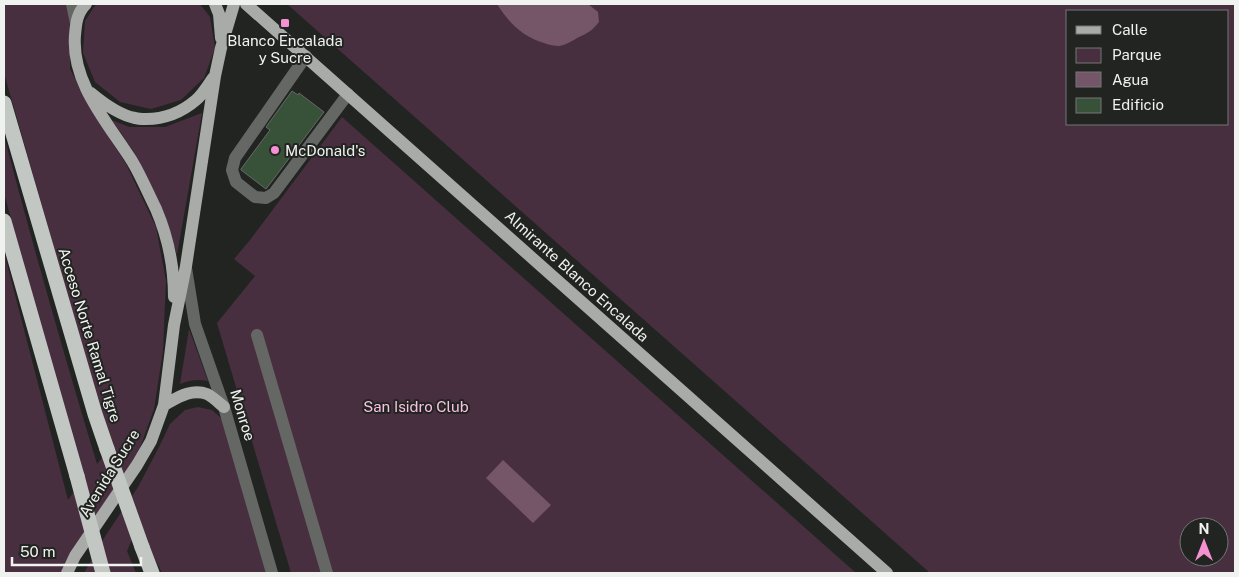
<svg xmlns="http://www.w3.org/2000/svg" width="1239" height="577" viewBox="0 0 1239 577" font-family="'Public Sans',sans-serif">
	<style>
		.green { fill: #482f3f; fill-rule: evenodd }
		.water { fill: #755568 }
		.building { fill: #385139; stroke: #666966 }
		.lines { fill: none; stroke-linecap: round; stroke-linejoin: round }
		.minor { stroke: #656765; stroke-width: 12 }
		.major { stroke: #a9aba9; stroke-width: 12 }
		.highway { stroke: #c3c7c3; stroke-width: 15 }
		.highway-bridge { stroke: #c3c7c3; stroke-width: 15 }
		.poi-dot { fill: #f590d1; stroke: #212421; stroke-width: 2 }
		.labels { text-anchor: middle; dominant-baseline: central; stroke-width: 4; stroke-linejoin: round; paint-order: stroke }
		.poi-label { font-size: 15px; fill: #f0f2f0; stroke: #212421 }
		.street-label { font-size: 15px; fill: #f0f2f0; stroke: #212421 }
		.park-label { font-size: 15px; fill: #fac0e3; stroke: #212421 }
	</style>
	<rect width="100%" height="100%" fill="#212421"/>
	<!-- green -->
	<path class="green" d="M4,4H70V69L87,102L126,164L156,227L166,281L163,351L154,409L137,456L64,573H4V252L68,500L84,477L62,404L4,193V136C33,246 64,355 97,464L111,447L4,73Z
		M96,4H200L210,17L215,48L204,78L181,100L151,109L120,102L95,82L83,53L85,21Z
		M287,4H1235V573H930ZM1068,11H1228V124H1068ZM1189,527H1219V557H1189Z
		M202,113L177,255L169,229L134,152L112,120L129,127H165Z
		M342,117L856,573H291L217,323L255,276L234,259L250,240Z
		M189,329L208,381C198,379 190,380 180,384Z
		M198,407L212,410L222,419L266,573H162L152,553L139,523L127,551L136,573H84L104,538L138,487L158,449L170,424L185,410Z"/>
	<!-- water -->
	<path class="water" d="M497,4H588L598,12L599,22C592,31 588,33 577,38C572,41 566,45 559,46C554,46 549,45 544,43C523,37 508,22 497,4Z
		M503,460L551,505L533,523L486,478Z"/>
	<!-- building -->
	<path class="building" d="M292,91L298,95L299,93L324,112L266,189L241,170V169L270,130L266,127Z"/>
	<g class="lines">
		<!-- minor -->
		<path class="minor" d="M72,4L76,23
			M306,56L235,158L232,170L236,182L255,197L266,198L274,193L348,94
			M186,268L195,324L224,407L272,573
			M257,335L327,573"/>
		<!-- major -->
		<path class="major" d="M86,4C77,13 76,23 75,35C71,83 108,123 132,161C141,176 148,193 156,209C168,237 174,267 174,297
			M215,4L219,14L221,38
			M246,4L887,573
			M91,93C103,103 119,115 135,118C138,119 143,119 146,119C165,119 182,112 196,100C203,94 208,85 213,78
			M164,405C177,398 191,388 207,394C213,397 219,403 224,407
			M67,573L75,556L137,465L151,441L164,405L174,325L186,266L215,76L221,48L234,4"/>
		<!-- highway -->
		<path class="highway" d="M4,103L95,414L107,449
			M4,221L77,476
			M142,547L152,573"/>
		<!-- highway-bridge -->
		<path class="highway-bridge" d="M107,449L142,547
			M77,476L103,573"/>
	</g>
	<!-- markers -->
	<g class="poi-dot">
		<rect x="280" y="18" width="10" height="10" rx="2.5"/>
		<circle cx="275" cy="150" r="5"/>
	</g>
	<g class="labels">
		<!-- poi labels -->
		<g class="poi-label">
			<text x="285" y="40">Blanco Encalada<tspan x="285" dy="17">y Sucre</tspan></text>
			<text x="285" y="150" text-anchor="start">McDonald's</text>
		</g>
		<!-- street labels -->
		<g class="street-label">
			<text transform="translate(577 276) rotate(42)">Almirante Blanco Encalada</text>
			<text transform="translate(90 335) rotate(73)">Acceso Norte Ramal Tigre</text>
			<text transform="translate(243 415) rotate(73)">Monroe</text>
			<text transform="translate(109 473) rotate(-58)">Avenida Sucre</text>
		</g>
		<!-- park labels -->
		<g class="park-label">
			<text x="416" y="406">San Isidro Club</text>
		</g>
	</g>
	<!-- border -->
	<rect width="1239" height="577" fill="none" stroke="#f0f2f0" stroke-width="10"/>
	<!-- legend -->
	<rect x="1066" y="10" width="162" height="115" fill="#212421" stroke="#747674"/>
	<rect x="1076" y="26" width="25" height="8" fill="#a9aba9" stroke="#747674"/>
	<text x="1112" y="35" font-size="15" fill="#f0f2f0">Calle</text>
	<rect x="1076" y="48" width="25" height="15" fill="#482f3f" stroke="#747674"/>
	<text x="1112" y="60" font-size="15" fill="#f0f2f0">Parque</text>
	<rect x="1076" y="72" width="25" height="15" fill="#755568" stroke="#747674"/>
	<text x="1112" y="85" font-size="15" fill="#f0f2f0">Agua</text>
	<rect x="1076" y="98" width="25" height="15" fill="#385139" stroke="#747674"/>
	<text x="1112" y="110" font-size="15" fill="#f0f2f0">Edificio</text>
	<!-- north arrow -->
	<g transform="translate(1204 542)"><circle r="24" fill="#212421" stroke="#747674"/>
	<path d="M0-4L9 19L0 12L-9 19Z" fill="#f590d1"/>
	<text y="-8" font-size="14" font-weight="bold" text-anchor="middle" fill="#f0f2f0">N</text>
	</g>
	<!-- scale -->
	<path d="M12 557v8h129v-8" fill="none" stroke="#f0f2f0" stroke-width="2.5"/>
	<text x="20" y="557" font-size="15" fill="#f0f2f0" stroke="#212421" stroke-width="4" paint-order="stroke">50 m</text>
</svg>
